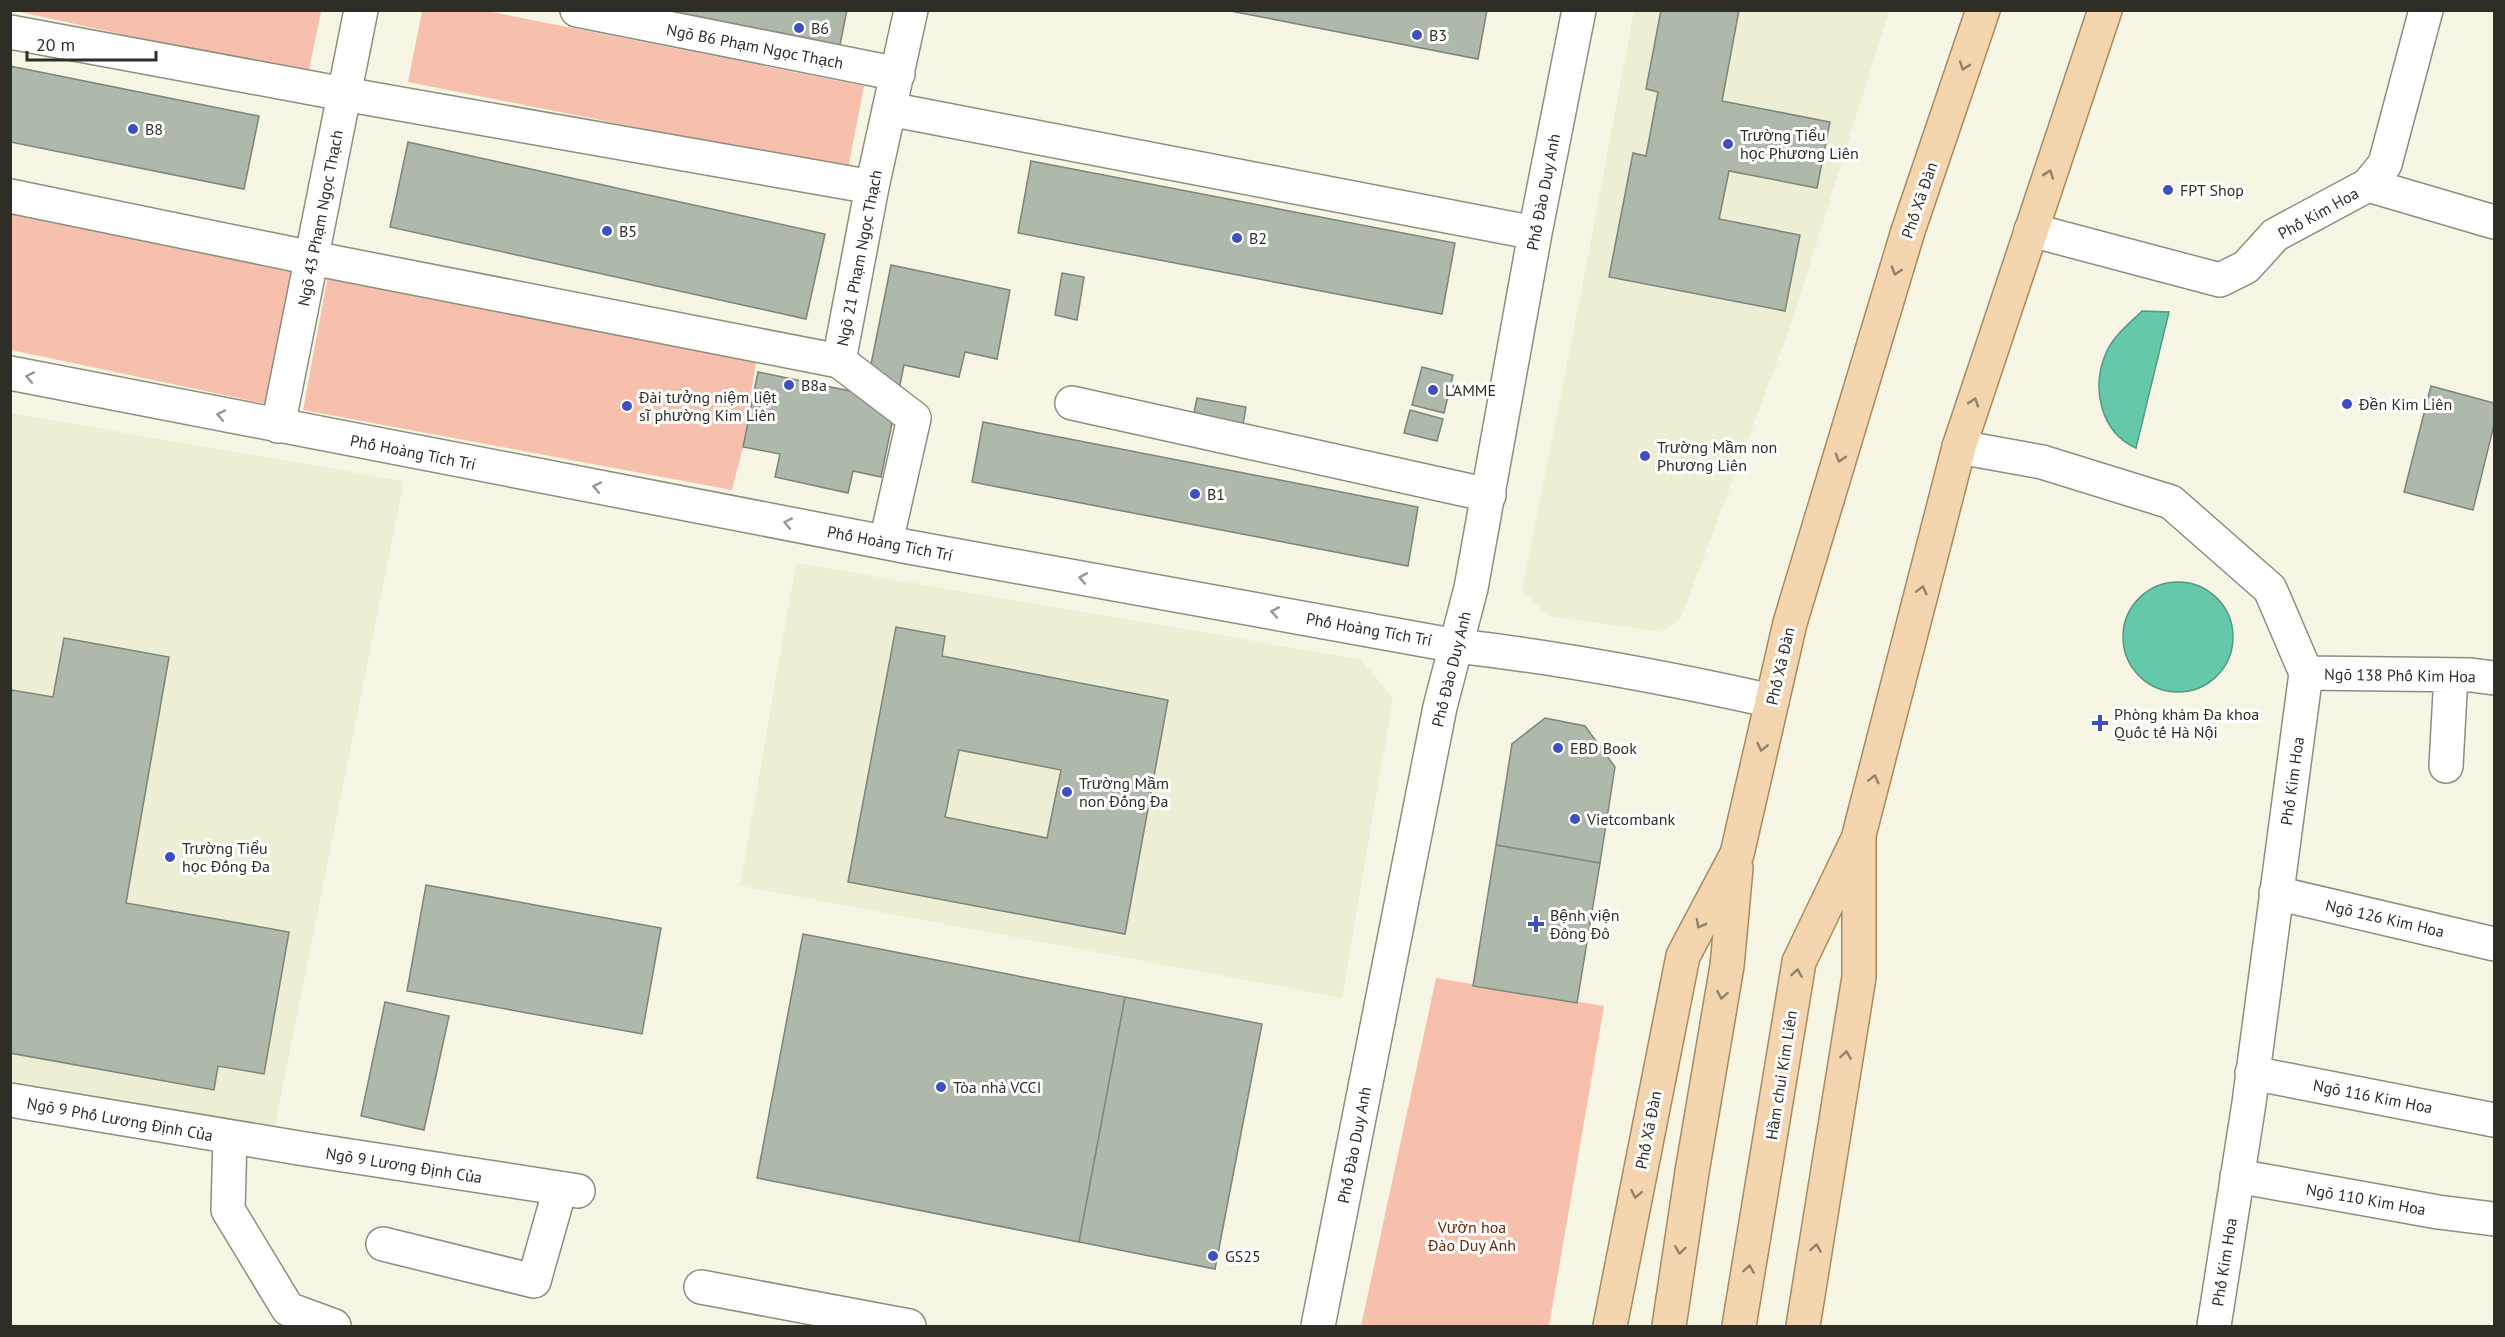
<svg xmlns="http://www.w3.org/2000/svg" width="2505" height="1337" viewBox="0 0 2505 1337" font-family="'PT Sans',sans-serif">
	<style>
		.built { fill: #eeeed5 }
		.green { fill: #f7c0ad }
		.water { fill: #65c8ab; stroke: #549a83; stroke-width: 1.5 }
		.building { fill: #aeb9ab; stroke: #7b8578; stroke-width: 1.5; fill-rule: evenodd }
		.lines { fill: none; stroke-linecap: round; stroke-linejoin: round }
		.minor-casing { stroke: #8e8d7e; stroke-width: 36 }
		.major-casing { stroke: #a9895e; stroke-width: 36 }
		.minor { stroke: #fff; stroke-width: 33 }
		.major { stroke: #f3d6b0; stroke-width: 33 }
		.oneway { stroke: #90826c }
		.oneway2 { stroke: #969693 }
		.poi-dot { fill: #3e4fc2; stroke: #fff; stroke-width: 2 }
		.labels { text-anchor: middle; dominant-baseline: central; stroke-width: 6; stroke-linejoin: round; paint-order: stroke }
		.poi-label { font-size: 16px; fill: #2e2e27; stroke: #fff; text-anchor: start }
		.street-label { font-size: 16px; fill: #2e2e27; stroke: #fff }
		.park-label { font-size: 16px; fill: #6b2508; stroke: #fff }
	</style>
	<rect width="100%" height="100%" fill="#f7f6e5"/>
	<!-- built -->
	<path class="built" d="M1634,11H1889L1792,322L1681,618L1661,632L1548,616L1522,589L1584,278Z
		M10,413L404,481L273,1135L11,1088Z
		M796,563L1360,659L1393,698L1342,998L740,886Z"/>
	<!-- green -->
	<path class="green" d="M11,10H313L321,12L308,75Z
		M482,10L864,86L848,169L408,82L422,11Z
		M11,212L294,272L267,404L11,350Z
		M328,275L757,355L743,447L732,490L303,410Z
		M1436,978L1604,1006L1549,1326H1361Z"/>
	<!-- water -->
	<path class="water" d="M2142,311L2169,312L2136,448C2100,432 2091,387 2106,353C2112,337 2131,322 2142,311Z
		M2123 637a55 55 0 1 1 110 0a55 55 0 1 1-110 0Z"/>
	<!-- building -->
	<path class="building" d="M666,10H847L840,45Z
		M1225,10H1487L1478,59Z
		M1661,10H1739L1722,101L1830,122L1817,188L1729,171L1719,219L1800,235L1785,311L1609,277L1633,153L1646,156L1658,92L1646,89Z
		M10,66L259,116L244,189L10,142Z
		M408,142L825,234L806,319L390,227Z
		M1031,161L1455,243L1442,314L1018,233Z
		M891,265L1010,290L997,359L965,352L959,377L904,365L881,477L853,471L848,493L775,477L780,454L743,447L758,372L865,394Z
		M1062,273L1084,277L1077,320L1055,315Z
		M1422,367L1453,375L1444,413L1412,405Z
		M2431,386L2494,403V425L2473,510L2404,492Z
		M1197,398L1246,407L1241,436L1191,427Z
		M1410,410L1443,419L1437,441L1404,433Z
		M983,422L1418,507L1408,566L972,482Z
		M896,627L945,636L942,656L1168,700L1125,934L848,882ZM959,750L1061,770L1047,838L945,817Z
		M64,638L169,657L126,903L289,932L264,1074L218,1066L214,1090L10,1053V697L12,690L53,697Z
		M1545,718L1585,726L1615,767L1600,863L1496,845L1512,744Z
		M1496,845L1600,863L1577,1003L1473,986Z
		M426,885L661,928L642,1034L407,991Z
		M803,934L1125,997L1079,1242L757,1178Z
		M1125,997L1262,1024L1215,1269L1079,1242Z
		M385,1002L449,1016L424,1130L361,1116Z"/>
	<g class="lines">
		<defs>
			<path id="minor" d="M577,10L898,74
				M10,32L344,94L872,187
				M889,109L1535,233
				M2368,185L2494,222
				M10,196L312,258L839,361L914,418L886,542
				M2031,230L2220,280L2246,267L2275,235L2368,185L2385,164L2426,10
				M839,361L872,187L911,10
				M10,373L909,547L1457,646C1563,658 1668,678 1772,701
				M1072,403L1489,495
				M278,426L361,10
				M1959,447L2042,462L2171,502L2270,589L2306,673L2249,1103L2214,1326
				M2306,673L2471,675L2494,678
				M2446,766L2451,675
				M2276,893L2494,944
				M2252,1073L2494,1120
				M10,1100L305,1149L578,1191
				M230,1137L228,1210L288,1309L334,1326
				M2237,1176L2438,1212L2494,1219
				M383,1244L534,1281L560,1189
				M701,1287L909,1326
				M1318,1326L1440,707L1471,588L1535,233L1579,10"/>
			<path id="major" d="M1610,1326L1683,956L1737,854L1790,623L1908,231L1983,10
				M1669,1326L1692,1172L1727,966L1736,868
				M1739,1326L1799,962L1856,843
				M1803,1326L1859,977V835L1959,447L2105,10"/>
		</defs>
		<!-- minor casing -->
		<use href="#minor" class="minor-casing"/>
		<!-- major casing -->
		<use href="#major" class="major-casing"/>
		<!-- minor -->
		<use href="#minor" class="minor"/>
		<!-- major -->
		<use href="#major" class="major"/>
	</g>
	<!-- one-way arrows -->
	<defs><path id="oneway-chevron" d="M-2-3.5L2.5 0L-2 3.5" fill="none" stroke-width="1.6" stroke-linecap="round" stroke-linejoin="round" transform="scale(1.5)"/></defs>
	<g class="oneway">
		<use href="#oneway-chevron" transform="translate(1964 66) rotate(109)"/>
		<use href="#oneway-chevron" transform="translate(2049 174) rotate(-71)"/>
		<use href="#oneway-chevron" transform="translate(1896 271) rotate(107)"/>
		<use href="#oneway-chevron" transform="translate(1974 402) rotate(-72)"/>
		<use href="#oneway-chevron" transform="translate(1840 458) rotate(107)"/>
		<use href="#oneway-chevron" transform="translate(1922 590) rotate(-76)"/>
		<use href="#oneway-chevron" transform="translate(1762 747) rotate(103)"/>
		<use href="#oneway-chevron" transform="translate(1874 779) rotate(-76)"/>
		<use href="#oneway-chevron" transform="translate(1700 924) rotate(118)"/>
		<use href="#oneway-chevron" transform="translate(1797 973) rotate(-81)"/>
		<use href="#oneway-chevron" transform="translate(1722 995) rotate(100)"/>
		<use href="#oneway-chevron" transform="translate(1846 1055) rotate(-81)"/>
		<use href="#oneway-chevron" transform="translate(1636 1194) rotate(101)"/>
		<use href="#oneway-chevron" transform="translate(1816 1248) rotate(-81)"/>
		<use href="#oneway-chevron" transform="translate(1680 1250) rotate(98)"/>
		<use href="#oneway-chevron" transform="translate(1749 1269) rotate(-81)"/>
	</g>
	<g class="oneway2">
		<use href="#oneway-chevron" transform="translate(30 377) rotate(-169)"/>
		<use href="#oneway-chevron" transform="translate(221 415) rotate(-169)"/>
		<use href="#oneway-chevron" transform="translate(597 487) rotate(-169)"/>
		<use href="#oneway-chevron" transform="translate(788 523) rotate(-169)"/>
		<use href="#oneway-chevron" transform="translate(1083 578) rotate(-170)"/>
		<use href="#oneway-chevron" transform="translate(1275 612) rotate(-170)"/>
	</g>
	<!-- markers -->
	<g class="poi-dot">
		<circle cx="799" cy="28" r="6"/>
		<circle cx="1417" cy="35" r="6"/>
		<circle cx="133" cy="129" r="6"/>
		<circle cx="1728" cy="144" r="6"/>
		<circle cx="2168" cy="190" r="6"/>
		<circle cx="607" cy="231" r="6"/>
		<circle cx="1237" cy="238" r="6"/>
		<circle cx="789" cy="385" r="6"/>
		<circle cx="1433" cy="390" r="6"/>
		<circle cx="2347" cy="404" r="6"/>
		<circle cx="627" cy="406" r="6"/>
		<circle cx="1645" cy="456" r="6"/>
		<circle cx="1195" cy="494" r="6"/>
		<path d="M2097 714h6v6h6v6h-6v6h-6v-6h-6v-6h6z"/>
		<circle cx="1558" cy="748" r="6"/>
		<circle cx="1067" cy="792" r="6"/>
		<circle cx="1575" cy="819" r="6"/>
		<circle cx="170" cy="857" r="6"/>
		<path d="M1533 915h6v6h6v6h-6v6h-6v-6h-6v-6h6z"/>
		<circle cx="941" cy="1087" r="6"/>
		<circle cx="1213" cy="1256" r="6"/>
	</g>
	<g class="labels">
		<!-- poi labels -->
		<g class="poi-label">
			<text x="811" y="28">B6</text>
			<text x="1429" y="35">B3</text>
			<text x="145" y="129">B8</text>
			<text x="1740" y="135">Trường Tiểu<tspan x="1740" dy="18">học Phương Liên</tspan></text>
			<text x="2180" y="190">FPT Shop</text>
			<text x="619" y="231">B5</text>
			<text x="1249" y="238">B2</text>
			<text x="801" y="385">B8a</text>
			<text x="1445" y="390">L'AMME</text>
			<text x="639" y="397">Đài tưởng niệm liệt<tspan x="639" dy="18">sĩ phường Kim Liên</tspan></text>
			<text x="2359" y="404">Đền Kim Liên</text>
			<text x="1657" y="447">Trường Mầm non<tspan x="1657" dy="18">Phương Liên</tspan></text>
			<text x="1207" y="494">B1</text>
			<text x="2114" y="714">Phòng khám Đa khoa<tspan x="2114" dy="18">Quốc tế Hà Nội</tspan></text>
			<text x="1570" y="748">EBD Book</text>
			<text x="1079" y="783">Trường Mầm<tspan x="1079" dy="18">non Đống Đa</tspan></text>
			<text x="1587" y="819">Vietcombank</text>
			<text x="182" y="848">Trường Tiểu<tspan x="182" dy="18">học Đống Đa</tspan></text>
			<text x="1550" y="915">Bệnh viện<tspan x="1550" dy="18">Đông Đô</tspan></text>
			<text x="953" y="1087">Tòa nhà VCCI</text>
			<text x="1225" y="1256">GS25</text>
		</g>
		<!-- street labels -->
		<g class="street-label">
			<text transform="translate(755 46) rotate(11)">Ngõ B6 Phạm Ngọc Thạch</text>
			<text transform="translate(1543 192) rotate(-79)">Phố Đào Duy Anh</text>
			<text transform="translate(1919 200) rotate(-71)">Phố Xã Đàn</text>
			<text transform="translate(2318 213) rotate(-29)">Phố Kim Hoa</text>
			<text transform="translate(320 218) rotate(-79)">Ngõ 43 Phạm Ngọc Thạch</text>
			<text transform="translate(859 258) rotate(-79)">Ngõ 21 Phạm Ngọc Thạch</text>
			<text transform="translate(413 452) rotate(11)">Phố Hoàng Tích Trí</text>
			<text transform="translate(890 543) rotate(11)">Phố Hoàng Tích Trí</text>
			<text transform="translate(1369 629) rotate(10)">Phố Hoàng Tích Trí</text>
			<text transform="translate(1780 666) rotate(-77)">Phố Xã Đàn</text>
			<text transform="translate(1451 669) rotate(-76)">Phố Đào Duy Anh</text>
			<text transform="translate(2400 675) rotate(1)">Ngõ 138 Phố Kim Hoa</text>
			<text transform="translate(2292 781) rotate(-82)">Phố Kim Hoa</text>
			<text transform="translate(2385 918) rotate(13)">Ngõ 126 Kim Hoa</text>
			<text transform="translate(1781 1075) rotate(-81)">Hầm chui Kim Liên</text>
			<text transform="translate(2373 1096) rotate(11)">Ngõ 116 Kim Hoa</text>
			<text transform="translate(120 1119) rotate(10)">Ngõ 9 Phố Lương Định Của</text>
			<text transform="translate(1648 1130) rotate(-79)">Phố Xã Đàn</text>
			<text transform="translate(1354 1145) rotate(-79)">Phố Đào Duy Anh</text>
			<text transform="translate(404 1165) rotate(9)">Ngõ 9 Lương Định Của</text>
			<text transform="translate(2366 1199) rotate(10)">Ngõ 110 Kim Hoa</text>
			<text transform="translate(2224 1262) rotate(-81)">Phố Kim Hoa</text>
		</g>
		<!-- park labels -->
		<g class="park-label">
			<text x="1472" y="1227">Vườn hoa<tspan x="1472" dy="18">Đào Duy Anh</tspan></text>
		</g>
	</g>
	<!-- border -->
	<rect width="2505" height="1337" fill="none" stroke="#2e2e27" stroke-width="24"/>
	<!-- scale -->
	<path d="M27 51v9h129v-9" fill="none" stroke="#2e2e27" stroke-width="3"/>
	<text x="36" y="51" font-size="18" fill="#2e2e27" stroke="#ffffff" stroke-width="4.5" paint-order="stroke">20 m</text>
</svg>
